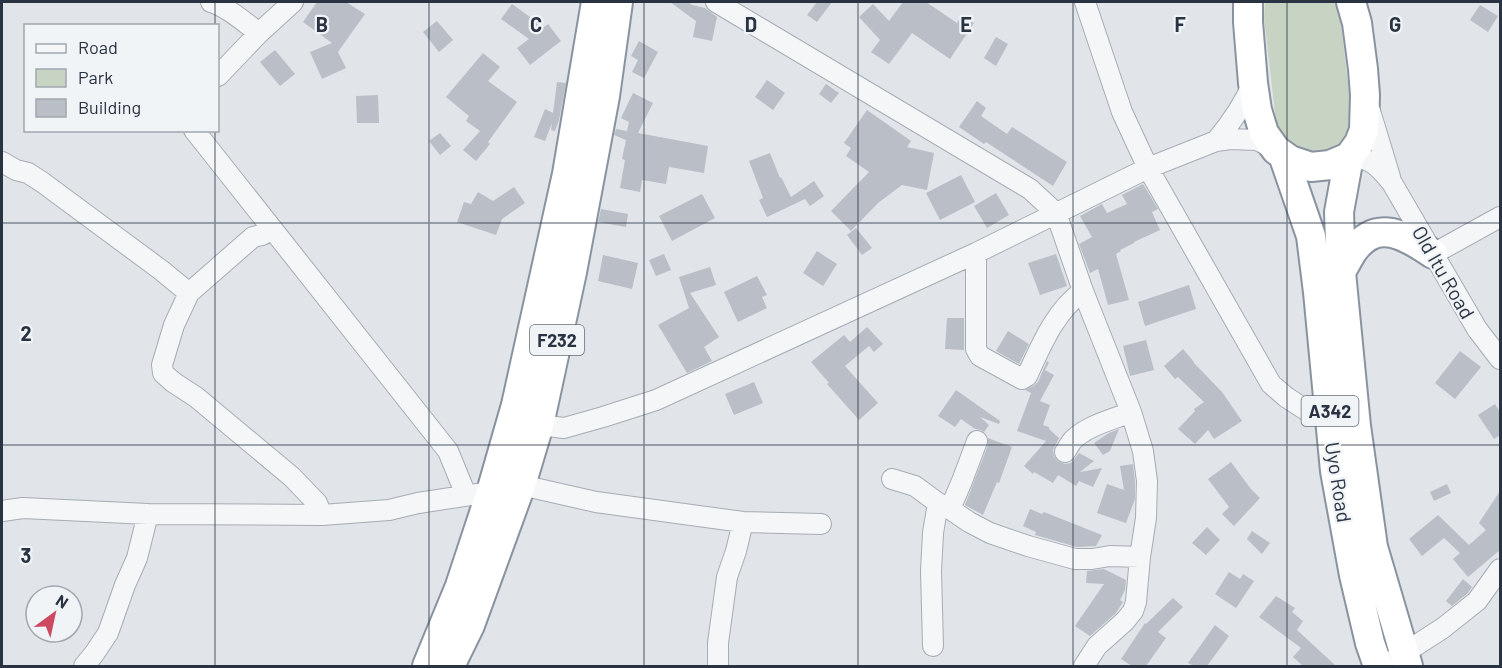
<svg xmlns="http://www.w3.org/2000/svg" width="1502" height="668" viewBox="0 0 1502 668" font-family="Barlow,sans-serif">
	<style>
		.green { fill: #c8d4c3 }
		.building { fill: #b9bec7 }
		.lines { fill: none; stroke-linecap: round; stroke-linejoin: round }
		.minor-casing { stroke: #a6acb4; stroke-width: 22 }
		.highway-casing { stroke: #8993a0; stroke-width: 32 }
		.minor { stroke: #f4f6f8; stroke-width: 20 }
		.highway { stroke: #fff; stroke-width: 28 }
		.grid { fill: none; stroke: #2a3342; stroke-width: 1.5; stroke-opacity: 0.55 }
		.labels { text-anchor: middle; dominant-baseline: central; stroke-width: 4.5; stroke-linejoin: round; paint-order: stroke }
		.shield { fill: #f1f4f7; stroke: #666d78; stroke-width: 1.5 }
		.shield-label { font-size: 18px; font-weight: bold; fill: #2a3342 }
		.street-label { font-size: 20px; fill: #2a3342; stroke: #f1f4f7 }
		.grid-label { font-size: 20px; text-anchor: middle; font-weight: bold; fill: #2a3342; stroke: #f1f4f7; stroke-width: 4.5; stroke-linejoin: round; paint-order: stroke }
	</style>
	<rect width="100%" height="100%" fill="#e1e5ea"/>
	<!-- green -->
	<path class="green" d="M1265,2H1338L1350,98V124L1347,135L1340,146L1315,155L1292,147L1281,135L1276,121L1264,18Z"/>
	<!-- building -->
	<path class="building" d="M317,2H346L365,14L338,52L346,68L322,79L310,52L332,43L303,22Z
		M670,2H688L692,5L705,8L717,17L712,41L693,37L696,21Z
		M817,2H832L817,22L807,15Z
		M903,2H926L957,23L962,15L974,23L950,59L912,33L889,64L871,52L880,40L859,17L873,4L889,21Z
		M512,4L544,27L548,24L561,41L530,65L517,48L529,39L501,19Z
		M1480,5L1498,16L1488,32L1470,20Z
		M437,21L453,40L439,52L423,32Z
		M996,37L1008,44L996,66L984,58Z
		M639,41L658,52L644,78L632,72L638,60L631,56Z
		M275,50L295,74L280,86L260,62Z
		M483,53L500,67L488,81L517,102L488,142L490,144L476,161L463,150L480,131L466,121L469,116L446,97Z
		M767,80L785,93L773,110L755,97Z
		M557,82L566,83L559,120L555,131L551,130L552,123L545,141L534,137L545,109L553,113Z
		M826,84L839,93L831,103L819,94Z
		M633,93L653,103L638,133L708,146L704,173L669,167L666,184L642,180L640,192L620,188L625,160L622,159L626,140L614,135L616,129L627,131L629,122L621,118Z
		M378,95L379,123H357L356,96Z
		M977,101L986,108L981,116L1007,134L1012,127L1067,162L1053,186L986,142L984,144L959,127Z
		M867,110L911,141L907,147L934,153L927,190L902,185L878,203L851,231L831,211L869,172L846,156L851,148L844,143Z
		M440,133L451,146L440,155L429,141Z
		M770,153L780,178L781,177L791,197L814,181L824,196L810,206L805,199L767,217L759,200L763,198L749,161Z
		M961,175L975,202L940,220L926,193Z
		M1143,184L1158,209L1152,212L1160,230L1134,242V243L1120,250L1121,251L1116,254L1129,300L1108,305L1098,269L1090,273L1079,244L1092,237L1080,216L1102,204L1107,213L1127,204L1122,195Z
		M514,187L525,203L502,219L496,235L457,222L464,202L471,204L478,192L493,201Z
		M996,193L1009,215L987,228L974,206Z
		M702,194L715,218L672,241L659,216Z
		M601,209L628,214L626,227L598,222Z
		M856,228L872,248L862,255L847,235Z
		M817,251L837,264L823,286L803,273Z
		M664,254L671,270L656,276L649,260Z
		M1056,254L1067,286L1040,295L1028,263Z
		M603,255L638,263L632,289L598,281Z
		M710,267L716,285L690,293L719,337L704,347L712,361L687,373L658,325L689,308L679,277Z
		M757,276L767,295L762,297L767,308L738,322L724,292Z
		M1189,285L1196,309L1145,326L1138,302Z
		M947,318H964V350L945,349Z
		M867,327L883,344L874,352L869,346L845,366L878,403L859,420L827,384L829,383L811,362L844,335L850,342Z
		M1008,331L1029,344L1019,364L996,351Z
		M1146,340L1154,370L1130,376L1123,346Z
		M1183,349L1194,362V363L1222,392L1242,421L1214,439L1208,430L1195,444L1178,429L1195,411L1194,409L1204,402L1178,377L1175,379L1164,366Z
		M1460,351L1481,367L1455,399L1435,383Z
		M1047,361L1049,363L1045,370L1054,375L1040,401L1050,405L1043,425L1049,427V429L1059,438L1053,450L1054,456L1058,461L1065,464L1071,463L1079,453L1094,461L1080,472L1102,468L1093,487L1079,481L1076,486L1058,475L1053,483L1034,472L1033,474L1024,466L1046,441L1017,431L1031,393L1025,390L1033,386L1038,382Z
		M754,382L763,403L734,415L725,394Z
		M956,390L1000,421L999,424L980,417L989,425L984,432L981,430L975,429L961,419L955,427L938,416Z
		M1495,404L1500,412V435L1494,439L1478,415Z
		M1119,429L1110,451L1103,455L1094,443L1109,433Z
		M988,438L1012,447L999,483L997,482L983,515L965,505L988,445Z
		M1231,462L1251,489L1260,498L1234,526L1222,514L1229,507L1208,479Z
		M1133,464L1135,482V499L1126,523L1097,513L1107,484L1124,490L1120,466Z
		M1447,484L1451,493L1434,501L1430,492Z
		M1500,491V550L1468,577L1453,559L1460,553L1444,538L1422,556L1409,539L1438,515L1469,545L1486,530L1479,523Z
		M1030,509L1042,514L1044,512L1102,535L1096,546L1077,547L1035,535L1036,532L1023,526Z
		M1207,527L1220,540L1206,555L1192,543Z
		M1252,531L1270,543L1262,554L1247,539Z
		M1104,569L1126,580L1125,590L1120,600L1123,602L1116,613L1090,636L1075,626L1104,584L1086,583L1087,571Z
		M1229,572L1240,579L1243,574L1254,581L1236,608L1215,594Z
		M1463,579L1472,587L1468,593L1452,606L1446,601Z
		M1276,596L1295,608L1292,612L1303,621L1297,630L1336,666H1303L1293,657L1301,648L1259,617Z
		M1173,598L1183,607L1158,632L1166,638L1146,666H1132L1121,659L1145,623L1146,624Z
		M1215,625L1229,636L1207,666H1194L1188,663Z"/>
	<g class="lines">
		<defs>
			<path id="minor" d="M211,2C229,8 244,22 259,33
				M716,2L1030,189L1056,213L1083,291L1131,412L1143,451L1147,481L1146,518L1140,557L1136,602L1133,611L1125,621L1097,646L1084,666
				M1085,2L1122,112L1148,168L1271,384L1286,397L1306,410L1330,419
				M218,76L259,33L293,2
				M1370,111L1390,177
				M194,130L448,451L466,495
				M1216,141C1232,122 1243,106 1253,83
				M1349,157C1372,158 1378,166 1392,183L1477,329L1500,359
				M2,162L16,170L28,173L42,182L161,270L189,293
				M272,229L262,235L253,237L189,293L174,325L162,365L163,373L173,382L196,397L292,477L317,503L322,515
				M976,253V349L980,356L1022,379L1027,376C1041,346 1055,311 1083,291
				M1433,254L1500,217
				M539,425L564,428L603,417L656,400L976,253L1148,168L1216,141L1230,139L1257,140L1276,150
				M1065,452C1068,448 1070,443 1073,440C1088,425 1112,420 1131,412
				M892,479L915,486L938,503L950,509L969,522L990,533L1028,546L1075,559H1092L1110,556L1140,557
				M521,485L596,502L743,522L821,524
				M950,509L962,481L977,441
				M2,511L23,508L148,514L322,515L389,510L418,503L491,492
				M933,646L931,571L933,533L938,503
				M1395,659L1443,628L1477,601L1500,569
				M84,666L94,654L108,633L125,585L137,558L148,514
				M718,666V643L727,577L736,551L743,522"/>
			<path id="highway" d="M1248,2V22L1253,83L1257,110L1264,133L1276,150L1290,160L1311,167L1330,165L1349,157L1359,143L1364,130L1365,95L1363,69L1357,23L1351,2
				M1283,155L1311,236L1318,292L1335,471L1354,575L1370,643L1378,666
				M1349,157L1339,212L1341,272L1356,426L1373,547L1408,666
				M1341,272C1345,265 1349,257 1353,251C1378,217 1406,236 1433,254
				M427,666L460,586L491,492L516,405L567,174L596,2
				M450,666L470,625L521,485L539,425L572,272L605,96L618,2"/>
		</defs>
		<!-- minor casing -->
		<use href="#minor" class="minor-casing"/>
		<!-- highway casing -->
		<use href="#highway" class="highway-casing"/>
		<!-- minor -->
		<use href="#minor" class="minor"/>
		<!-- highway -->
		<use href="#highway" class="highway"/>
	</g>
	<!-- grid -->
	<path class="grid" d="M215,2V26M429,2V666M644,2V666M858,2V666M1073,2V666M1287,2V666M215,130V666M2,223H1500M2,445H1500"/>
	<g class="labels">
		<!-- shield labels -->
		<g class="shield">
			<rect x="530" y="325" width="54" height="30" rx="4.5"/>
			<rect x="1301.5" y="396" width="57" height="30" rx="4.5"/>
		</g>
		<g class="shield-label">
			<text x="557" y="340">F232</text>
			<text x="1330" y="411">A342</text>
		</g>
		<!-- street labels -->
		<g class="street-label">
			<text transform="translate(1444 272) rotate(60)">Old Itu Road</text>
			<text transform="translate(1339 482) rotate(81)">Uyo Road</text>
		</g>
	</g>
	<g class="grid-label">
		<text x="322" y="32">B</text>
		<text x="536" y="32">C</text>
		<text x="751" y="32">D</text>
		<text x="966" y="32">E</text>
		<text x="1180" y="32">F</text>
		<text x="1395" y="32">G</text>
		<text x="26" y="341">2</text>
		<text x="26" y="563">3</text>
	</g>
	<!-- border -->
	<rect width="1502" height="668" fill="none" stroke="#2a3342" stroke-width="6"/>
	<!-- legend -->
	<rect x="24" y="24" width="195" height="108" fill="#f1f4f7" stroke="#a1a7af" stroke-width="1.5"/>
	<rect x="36" y="44" width="30" height="9" fill="#f4f6f8" stroke="#a1a7af" stroke-width="1.5"/>
	<text x="78" y="54" font-size="18" fill="#2a3342">Road</text>
	<rect x="36" y="69" width="30" height="18" fill="#c8d4c3" stroke="#a1a7af" stroke-width="1.5"/>
	<text x="78" y="84" font-size="18" fill="#2a3342">Park</text>
	<rect x="36" y="99" width="30" height="18" fill="#b9bec7" stroke="#a1a7af" stroke-width="1.5"/>
	<text x="78" y="114" font-size="18" fill="#2a3342">Building</text>
	<!-- north arrow -->
	<g transform="translate(54 614) rotate(33)"><circle r="28" fill="#f1f4f7" stroke="#a1a7af" stroke-width="1.5"/>
	<path d="M0-4.5L10 22L0 15L-10 22Z" fill="#cd4861"/>
	<text y="-9" font-size="16" font-weight="bold" text-anchor="middle" fill="#2a3342">N</text>
	</g>
</svg>
